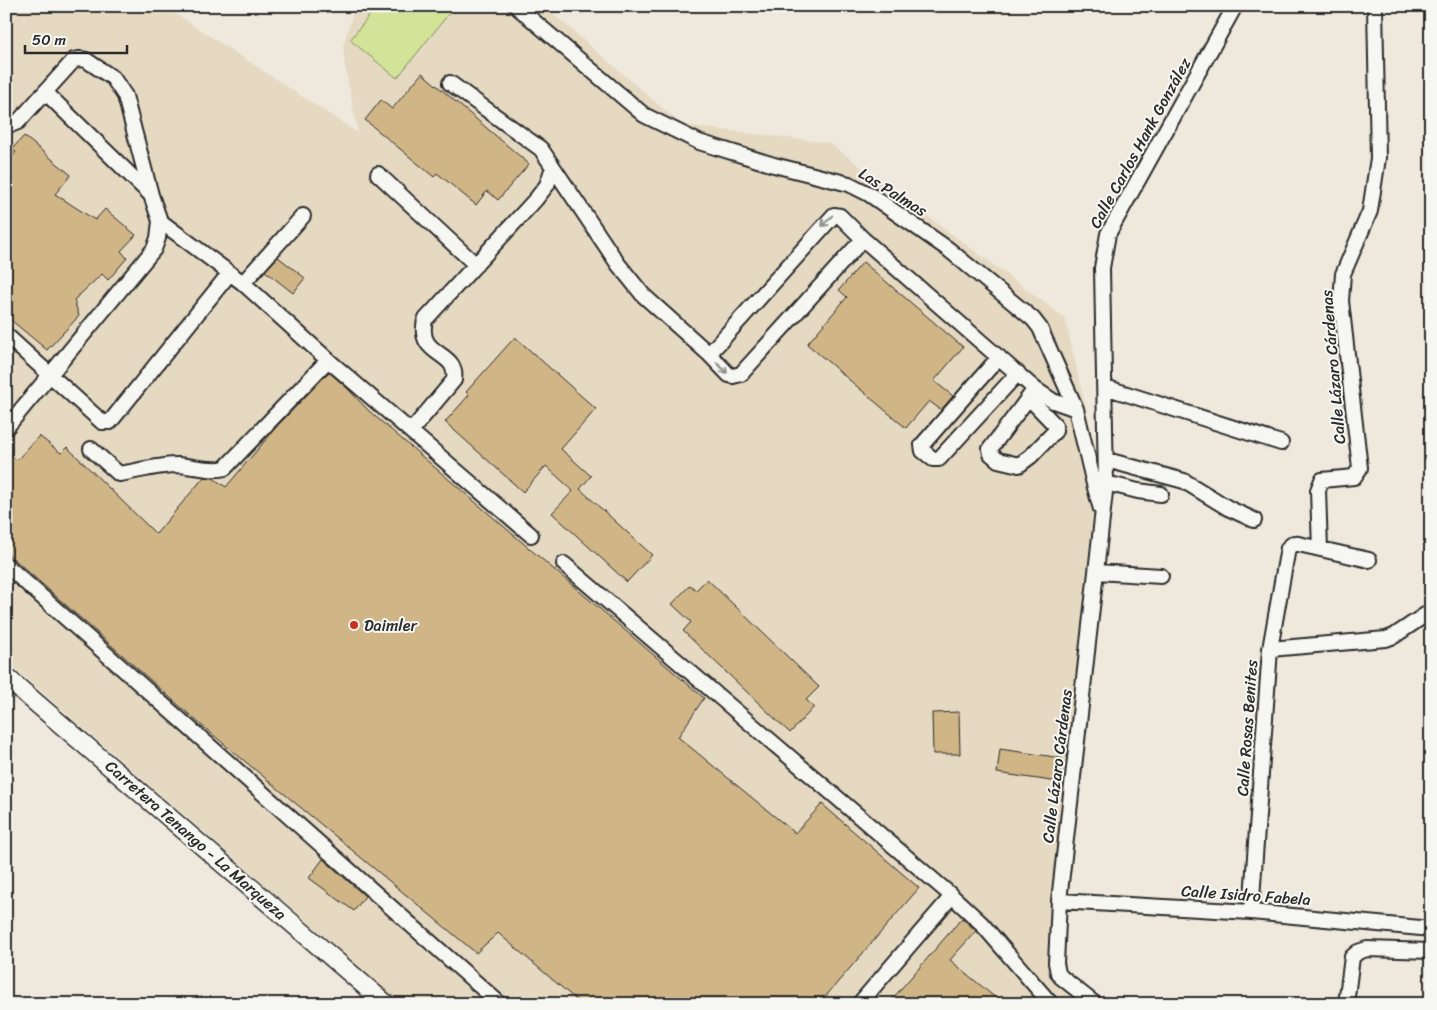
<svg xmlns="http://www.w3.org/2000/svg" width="1437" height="1010" viewBox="0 0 1437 1010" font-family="Sriracha,sans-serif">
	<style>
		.built { fill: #e5d9c2 }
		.green { fill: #d3e498; stroke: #7f8862 }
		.building { fill: #d0b586; stroke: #2b2b2b }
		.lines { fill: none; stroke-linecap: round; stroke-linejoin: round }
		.minor-casing { stroke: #2b2b2b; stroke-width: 18 }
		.major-casing { stroke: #2b2b2b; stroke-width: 21 }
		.minor { stroke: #f6f6f2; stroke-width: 14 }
		.major { stroke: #f6f6f2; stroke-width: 18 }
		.oneway { stroke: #90908e }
		.poi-dot { fill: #c8321e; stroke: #f6f6f2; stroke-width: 2 }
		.labels { text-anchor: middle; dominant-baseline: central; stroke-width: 4; stroke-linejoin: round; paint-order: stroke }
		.street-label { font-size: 16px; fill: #2b2b2b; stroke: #f6f6f2 }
		.poi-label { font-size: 16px; fill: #2b2b2b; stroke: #f6f6f2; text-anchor: start }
	</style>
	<rect width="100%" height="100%" fill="#eee9dc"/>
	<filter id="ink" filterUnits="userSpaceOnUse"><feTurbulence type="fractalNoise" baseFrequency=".02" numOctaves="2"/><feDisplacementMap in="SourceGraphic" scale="10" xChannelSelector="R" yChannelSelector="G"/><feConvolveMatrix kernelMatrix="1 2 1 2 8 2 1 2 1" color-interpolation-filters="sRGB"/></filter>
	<g filter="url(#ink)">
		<!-- built -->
		<path class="built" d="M46,6H164L358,133L345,66L343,46L355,6H544L682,125L829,143L1065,318L1103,483L1049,964L1113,1004H402L6,661V10Z"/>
		<!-- green -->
		<path class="green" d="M377,6H455L397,78L350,40Z"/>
		<!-- building -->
		<path class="building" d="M422,73L529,164L498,200L487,191L476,205L437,173L434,177L365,120L381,100L392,109Z
			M24,136L71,175L55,194L95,220L105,209L136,235L121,251L127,258L108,280L102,274L74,300L79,316L47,350L6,316V164L16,152L11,150Z
			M278,257L305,278L293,293L265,271Z
			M863,262L963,347L934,381L953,396L941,410L929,401L906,428L807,344L847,297L839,290Z
			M515,337L596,409L561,449L591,476L580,489L652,555L627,582L552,513L573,491L546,466L523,492L445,422L469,395L466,392Z
			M329,372L348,389L369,411L704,698L678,737L795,833L822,804L919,888L819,1004H581L498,933L476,953L200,724L6,552V451L17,460L39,436L61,453L67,447L156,534L204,477L213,478L226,487L278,425Z
			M707,579L819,687L806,700L814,707L790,733L683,631L691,622L672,604L690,585L696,590Z
			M959,712L960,754H933L932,713Z
			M1000,749L1062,758L1058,782L997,773Z
			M323,859L365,896L354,911L309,878Z
			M962,918L976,931L950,960L1003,1004H888Z"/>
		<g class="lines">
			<defs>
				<path id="minor" d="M516,6L644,115L699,142L774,165L849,184L869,194L948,249L1033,319L1040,328L1076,409L1094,484L1101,509
					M450,83L541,149L618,264L643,295L709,354
					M45,92L150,194
					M6,123L13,124L18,122L74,60L80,59L86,60L113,78L125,96L151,195L160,221L158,238L154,249L6,428
					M378,174L476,265
					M160,221L243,283L303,216
					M863,239L741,374L733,376L729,375L709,354L834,215L840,216L863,239L1035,389L1053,401L1076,409
					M243,283L328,360L531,535
					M6,335L102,422H110L229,274
					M999,357L922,445L923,451L933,459H939L1018,373
					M1105,387L1281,443
					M1029,398L1055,425V431L1031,456L1019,465L998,460L991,454L990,449L1035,389
					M411,431L454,380C459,349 416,359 425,320L536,199L547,185L553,167
					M91,449L119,474C138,471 159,465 178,465C192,466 213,472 225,468L328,360
					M1107,460L1184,481L1228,508L1254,520
					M1106,483L1138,491L1161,494
					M1320,549L1318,490L1322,480L1354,477L1360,468L1341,301L1343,274L1370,211L1378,158L1375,6
					M564,564L952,896L981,923L1051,1004
					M6,565L500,1004
					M1097,572L1161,576
					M1270,649L1386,639L1394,636L1431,611
					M1059,901L1251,912L1431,929
					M1251,912L1270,649L1288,548L1294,543L1369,560
					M859,1004L952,896
					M1095,1004L1061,977L1058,973L1056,963L1059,901L1106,483L1102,268L1108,234L1235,6
					M1346,1004L1352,957L1358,952L1367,949L1431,951"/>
				<path id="major" d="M6,677L386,1004"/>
			</defs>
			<!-- minor casing -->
			<use href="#minor" class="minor-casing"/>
			<!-- major casing -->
			<use href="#major" class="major-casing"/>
			<!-- minor -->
			<use href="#minor" class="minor"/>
			<!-- major -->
			<use href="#major" class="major"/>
		</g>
		<!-- one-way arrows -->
		<defs><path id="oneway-shaft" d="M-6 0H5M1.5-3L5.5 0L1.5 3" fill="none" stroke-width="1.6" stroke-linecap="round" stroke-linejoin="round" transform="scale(1.25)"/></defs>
		<g class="oneway">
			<use href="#oneway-shaft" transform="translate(827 221) rotate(134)"/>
			<use href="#oneway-shaft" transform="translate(722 368) rotate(45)"/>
		</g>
	</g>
	<!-- markers -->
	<circle class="poi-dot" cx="354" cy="625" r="5"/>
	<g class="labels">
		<!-- street labels -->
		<g class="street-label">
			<text transform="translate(1140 143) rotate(-61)">Calle Carlos Hank González</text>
			<text transform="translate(893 192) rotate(32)">Las Palmas</text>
			<text transform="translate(1333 367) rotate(-95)">Calle Lázaro Cárdenas</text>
			<text transform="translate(1247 728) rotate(-86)">Calle Rosas Benites</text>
			<text transform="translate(1057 766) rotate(-83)">Calle Lázaro Cárdenas</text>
			<text transform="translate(196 840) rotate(41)">Carretera Tenango - La Marqueza</text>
			<text transform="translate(1246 895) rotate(4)">Calle Isidro Fabela</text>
		</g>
		<!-- poi labels -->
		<g class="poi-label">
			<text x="364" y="625">Daimler</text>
		</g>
	</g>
	<!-- margin -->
	<rect width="1437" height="1010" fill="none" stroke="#f6f6f2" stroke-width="25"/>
	<rect x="12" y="12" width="1412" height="985" fill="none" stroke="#2b2b2b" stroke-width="2" filter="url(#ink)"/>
	<!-- scale -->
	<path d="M25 45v8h102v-8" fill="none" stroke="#2b2b2b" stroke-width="2.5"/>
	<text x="32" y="45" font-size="15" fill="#2b2b2b" stroke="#f6f6f2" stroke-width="4" paint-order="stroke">50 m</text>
</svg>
